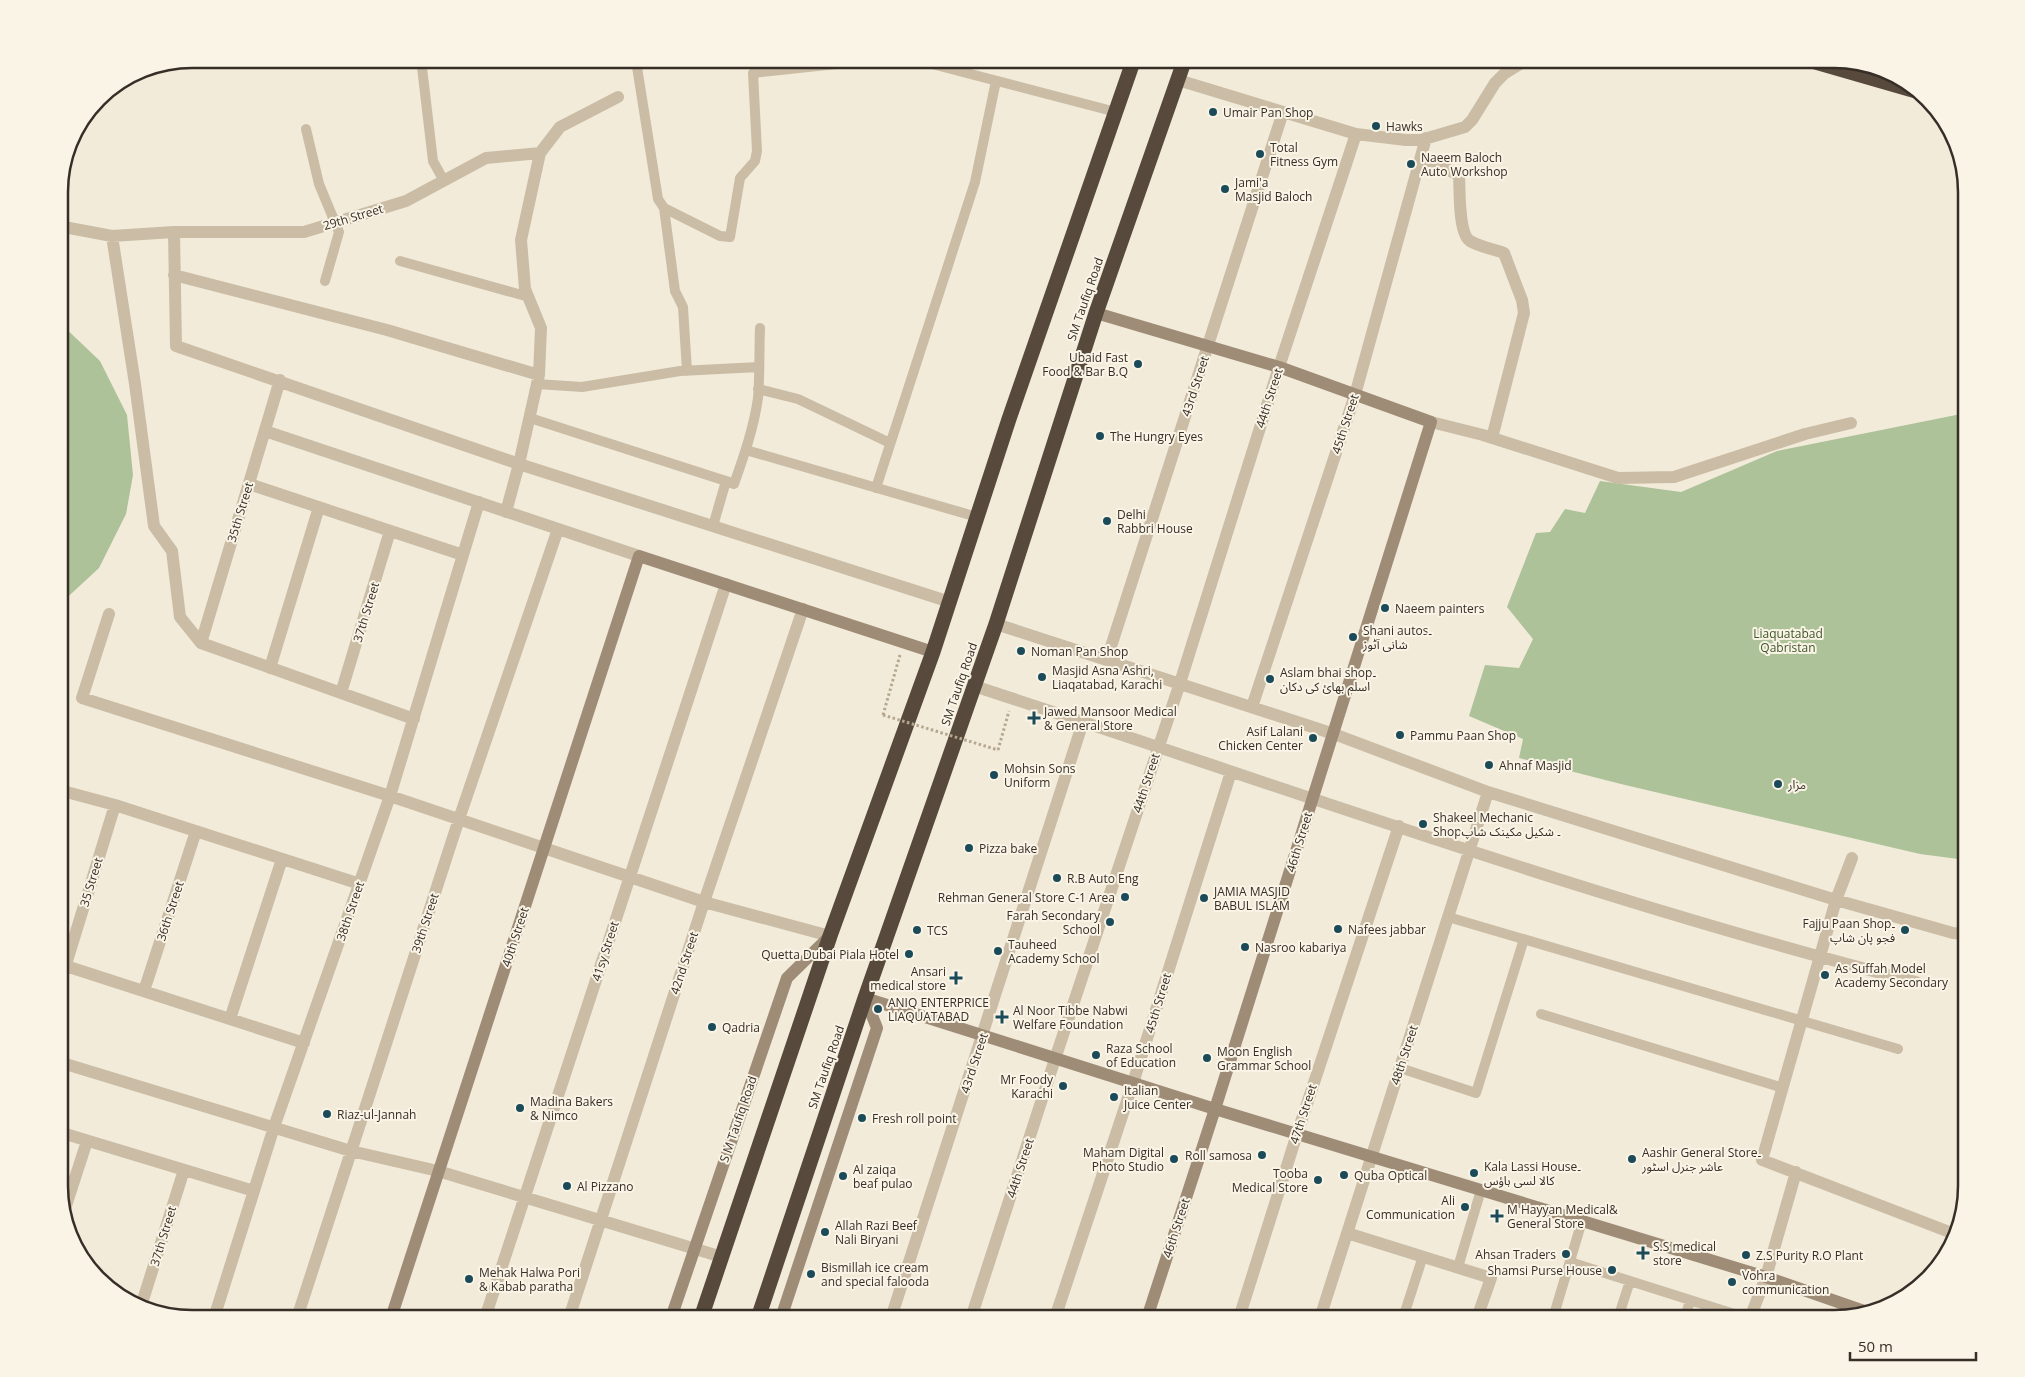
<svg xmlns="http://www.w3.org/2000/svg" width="2025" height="1377" viewBox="0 0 2025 1377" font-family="'Open Sans','Noto Sans Arabic',sans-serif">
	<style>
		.green { fill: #adc299 }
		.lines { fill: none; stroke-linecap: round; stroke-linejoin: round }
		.path { stroke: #b6a78f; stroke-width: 3; stroke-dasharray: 2.5 2.5; stroke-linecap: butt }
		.lane { stroke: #cbbda5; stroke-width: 10 }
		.street { stroke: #cbbda5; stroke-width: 12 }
		.secondary { stroke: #9e8c77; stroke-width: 12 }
		.highway { stroke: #574a3d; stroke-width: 15 }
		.path-bridge { stroke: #b6a78f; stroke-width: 3; stroke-dasharray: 2.5 2.5; stroke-linecap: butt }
		.poi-dot { fill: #1b4a59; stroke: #faf4e6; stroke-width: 2 }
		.labels { text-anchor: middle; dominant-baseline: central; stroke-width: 4; stroke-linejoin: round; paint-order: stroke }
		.poi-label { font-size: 12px; fill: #362e27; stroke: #faf4e6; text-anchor: start }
		.street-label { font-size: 12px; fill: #362e27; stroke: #faf4e6 }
		.park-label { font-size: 12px; fill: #3d552a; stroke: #faf4e6 }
		.rim { fill: none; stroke: #362e27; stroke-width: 2.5 }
	</style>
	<rect width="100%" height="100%" fill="#f2ebda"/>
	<!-- green -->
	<path class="green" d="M59,322L100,361L127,415L133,475L126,514L99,568L59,605Z
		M1966,413V860L1920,854L1625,785L1519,758L1523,739L1469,716L1485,665L1519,668L1533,639L1507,607L1536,533L1550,532L1565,509L1585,513L1600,481L1681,492L1777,451Z"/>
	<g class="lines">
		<!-- path -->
		<path class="path" d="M883,715L900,655
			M998,750L1009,711"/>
		<!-- lane -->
		<path class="lane" d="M421,59L433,161L444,181
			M913,59L1116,112
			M637,67L658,199L664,208L675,291L683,307L687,371
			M306,129L319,184L339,232L325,281
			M664,208L720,236L730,237L740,178L755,161L757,151L753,73L883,59
			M400,261L529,297
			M537,384L582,387L680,371L759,367
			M758,389L798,399L890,443
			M530,418L726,481L713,526
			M746,450L977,517
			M726,481L734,484C744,456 754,427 758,398C760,375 759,351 760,328
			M876,488L975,182L996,81
			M1448,917L1898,1049
			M1541,1014L1783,1088
			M1400,1068L1476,1093L1524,939
			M1570,1262L1747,1318
			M1458,1267L1481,1190
			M1403,1318L1423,1256
			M1553,1318L1582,1221
			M1618,1318L1630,1281
			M1685,1318L1690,1300"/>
		<!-- street -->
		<path class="street" d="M1178,80L1356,134L1406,140H1421L1465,127L1472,120L1495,83L1505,73L1528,59
			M1421,157L1459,175C1460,189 1458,233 1470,241C1480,247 1494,249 1504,253L1522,300L1524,313L1492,438
			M59,228L64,227L112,236L174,232H304L406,201L486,158L540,153L560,127L618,97
			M174,232L176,346L519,464L950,602
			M112,236L135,384L154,526L172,551L180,617L201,643L414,719
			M174,275L387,330L539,375
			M1431,422L1483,435L1618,478L1674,477L1805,434L1851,423
			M265,431L639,556
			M249,484L463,555
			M506,512L519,464L539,375L541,328L525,289L521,240L540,153
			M109,614L82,698L390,796L704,902L830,936
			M996,624L1334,734L1488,792L1836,900L1953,933L1966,934
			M201,643L280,380
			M1107,659L1283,112
			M270,668L319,507
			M974,686C1287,788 1597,901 1916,982
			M341,693L390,531
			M1252,707L1355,395L1426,138
			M59,790L115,805L360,884
			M1852,858L1836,900L1762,1160L1952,1233
			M66,966L304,1043
			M59,987L115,805
			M144,991L196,831
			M230,1019L282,859
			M59,1062L351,1151L438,1171L722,1257
			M59,1132L254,1191
			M64,1212L87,1141
			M1347,1233L1491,1278L1477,1318
			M142,1303L184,1170
			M214,1318L274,1127L390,796L479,502
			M297,1318L459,819L558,529
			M485,1318L726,584
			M569,1318L704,902L803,609
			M891,1318L1083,722
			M971,1318L1055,1059L1180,683L1279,367L1356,134
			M1055,1318L1133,1083L1231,772
			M1239,1318L1297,1134L1399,826
			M1320,1318L1488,792
			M1750,1318L1766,1277L1796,1172"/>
		<!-- secondary -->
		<path class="secondary" d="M1096,313L1279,367L1431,422L1215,1109L1147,1318
			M865,998L1215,1109L1766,1277L1864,1311
			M391,1318L639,556L933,652
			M671,1318L787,978L830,936
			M781,1318L877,1028L865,998"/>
		<!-- highway -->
		<path class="highway" d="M1805,59L1916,91
			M701,1318L830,936L933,652L1009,419L1134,59
			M758,1318L865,998L996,624L1096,313L1185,59"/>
		<!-- path-bridge -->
		<path class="path-bridge" d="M883,715L998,750"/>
	</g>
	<!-- markers -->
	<g class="poi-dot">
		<circle cx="1213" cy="112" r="5"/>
		<circle cx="1376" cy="126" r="5"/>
		<circle cx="1260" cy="154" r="5"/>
		<circle cx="1411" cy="164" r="5"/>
		<circle cx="1225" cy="189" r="5"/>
		<circle cx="1138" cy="364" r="5"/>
		<circle cx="1100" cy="436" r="5"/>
		<circle cx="1107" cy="521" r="5"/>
		<circle cx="1385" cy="608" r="5"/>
		<circle cx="1353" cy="637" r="5"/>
		<circle cx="1021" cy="651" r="5"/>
		<circle cx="1042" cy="677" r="5"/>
		<circle cx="1270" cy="679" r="5"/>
		<path d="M1031.5 710.5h5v5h5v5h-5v5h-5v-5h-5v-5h5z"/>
		<circle cx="1400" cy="735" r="5"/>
		<circle cx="1313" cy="738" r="5"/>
		<circle cx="1489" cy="765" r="5"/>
		<circle cx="994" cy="775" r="5"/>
		<circle cx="1778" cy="784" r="5"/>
		<circle cx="1423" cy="824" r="5"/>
		<circle cx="969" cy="848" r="5"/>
		<circle cx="1057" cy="878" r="5"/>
		<circle cx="1125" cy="897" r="5"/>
		<circle cx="1204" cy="898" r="5"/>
		<circle cx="1110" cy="922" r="5"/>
		<circle cx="1338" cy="929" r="5"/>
		<circle cx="917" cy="930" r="5"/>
		<circle cx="1905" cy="930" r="5"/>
		<circle cx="1245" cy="947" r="5"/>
		<circle cx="998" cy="951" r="5"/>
		<circle cx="909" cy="954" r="5"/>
		<circle cx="1825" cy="975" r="5"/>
		<path d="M953.5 970.5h5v5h5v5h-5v5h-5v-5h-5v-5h5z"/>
		<circle cx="878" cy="1009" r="5"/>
		<path d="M999.5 1009.5h5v5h5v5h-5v5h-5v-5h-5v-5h5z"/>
		<circle cx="712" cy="1027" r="5"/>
		<circle cx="1096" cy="1055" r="5"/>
		<circle cx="1207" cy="1058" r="5"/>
		<circle cx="1063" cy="1086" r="5"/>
		<circle cx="1114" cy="1097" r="5"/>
		<circle cx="520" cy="1108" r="5"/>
		<circle cx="327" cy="1114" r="5"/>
		<circle cx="862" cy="1118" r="5"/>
		<circle cx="1262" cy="1155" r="5"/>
		<circle cx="1174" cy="1159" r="5"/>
		<circle cx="1632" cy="1159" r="5"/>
		<circle cx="1474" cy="1173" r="5"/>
		<circle cx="1344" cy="1175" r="5"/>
		<circle cx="843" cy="1176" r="5"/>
		<circle cx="1318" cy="1180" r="5"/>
		<circle cx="567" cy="1186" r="5"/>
		<circle cx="1465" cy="1207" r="5"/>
		<path d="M1494.5 1208.5h5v5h5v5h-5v5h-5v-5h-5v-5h5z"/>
		<circle cx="825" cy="1232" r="5"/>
		<path d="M1640.5 1245.5h5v5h5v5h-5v5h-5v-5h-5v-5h5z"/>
		<circle cx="1566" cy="1254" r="5"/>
		<circle cx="1746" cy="1255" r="5"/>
		<circle cx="1612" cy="1270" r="5"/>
		<circle cx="811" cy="1274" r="5"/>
		<circle cx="469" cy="1279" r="5"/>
		<circle cx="1732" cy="1282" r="5"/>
	</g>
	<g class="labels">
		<!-- poi labels -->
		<g class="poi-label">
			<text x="1223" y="112">Umair Pan Shop</text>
			<text x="1386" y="126">Hawks</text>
			<text x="1270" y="147">Total<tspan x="1270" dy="14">Fitness Gym</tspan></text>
			<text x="1421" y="157">Naeem Baloch<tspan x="1421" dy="14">Auto Workshop</tspan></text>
			<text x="1235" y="182">Jami'a<tspan x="1235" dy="14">Masjid Baloch</tspan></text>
			<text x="1128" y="357" text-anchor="end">Ubaid Fast<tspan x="1128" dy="14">Food &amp; Bar B.Q</tspan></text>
			<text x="1110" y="436">The Hungry Eyes</text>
			<text x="1117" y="514">Delhi<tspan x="1117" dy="14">Rabbri House</tspan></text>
			<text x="1395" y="608">Naeem painters</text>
			<text x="1363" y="630">Shani autos۔<tspan x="1363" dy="14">شانی آٹوز</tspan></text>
			<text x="1031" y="651">Noman Pan Shop</text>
			<text x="1052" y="670">Masjid Asna Ashri,<tspan x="1052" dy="14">Liaqatabad, Karachi</tspan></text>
			<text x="1280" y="672">Aslam bhai shop۔<tspan x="1280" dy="14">اسلم بھائ کی دکان</tspan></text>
			<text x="1044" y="711">Jawed Mansoor Medical<tspan x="1044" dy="14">&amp; General Store</tspan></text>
			<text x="1303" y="731" text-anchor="end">Asif Lalani<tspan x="1303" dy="14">Chicken Center</tspan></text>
			<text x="1410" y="735">Pammu Paan Shop</text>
			<text x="1499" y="765">Ahnaf Masjid</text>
			<text x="1004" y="768">Mohsin Sons<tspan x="1004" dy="14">Uniform</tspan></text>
			<text x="1788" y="784">مزار</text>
			<text x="1433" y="817">Shakeel Mechanic<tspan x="1433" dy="14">Shop۔ شکیل مکینک شاپ</tspan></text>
			<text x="979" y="848">Pizza bake</text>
			<text x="1067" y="878">R.B Auto Eng</text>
			<text x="1214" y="891">JAMIA MASJID<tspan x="1214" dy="14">BABUL ISLAM</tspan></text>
			<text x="1115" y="897" text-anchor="end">Rehman General Store C-1 Area</text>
			<text x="1100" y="915" text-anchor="end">Farah Secondary<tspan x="1100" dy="14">School</tspan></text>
			<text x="1895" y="923" text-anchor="end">Fajju Paan Shop۔<tspan x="1895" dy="14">فجو پان شاپ</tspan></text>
			<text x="1348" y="929">Nafees jabbar</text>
			<text x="927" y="930">TCS</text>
			<text x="1008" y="944">Tauheed<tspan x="1008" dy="14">Academy School</tspan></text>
			<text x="1255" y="947">Nasroo kabariya</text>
			<text x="899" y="954" text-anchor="end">Quetta Dubai Piala Hotel</text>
			<text x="1835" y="968">As Suffah Model<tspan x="1835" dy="14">Academy Secondary</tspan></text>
			<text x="946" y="971" text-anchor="end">Ansari<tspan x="946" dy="14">medical store</tspan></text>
			<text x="888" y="1002">ANIQ ENTERPRICE<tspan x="888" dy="14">LIAQUATABAD</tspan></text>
			<text x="1013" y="1010">Al Noor Tibbe Nabwi<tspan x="1013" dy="14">Welfare Foundation</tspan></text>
			<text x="722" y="1027">Qadria</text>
			<text x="1106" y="1048">Raza School<tspan x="1106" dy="14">of Education</tspan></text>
			<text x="1217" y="1051">Moon English<tspan x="1217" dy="14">Grammar School</tspan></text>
			<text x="1053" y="1079" text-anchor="end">Mr Foody<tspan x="1053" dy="14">Karachi</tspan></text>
			<text x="1124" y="1090">Italian<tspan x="1124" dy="14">Juice Center</tspan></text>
			<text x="530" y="1101">Madina Bakers<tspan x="530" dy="14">&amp; Nimco</tspan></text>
			<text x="337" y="1114">Riaz-ul-Jannah</text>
			<text x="872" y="1118">Fresh roll point</text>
			<text x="1164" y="1152" text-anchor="end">Maham Digital<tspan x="1164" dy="14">Photo Studio</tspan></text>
			<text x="1642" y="1152">Aashir General Store۔<tspan x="1642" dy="14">عاشر جنرل اسٹور</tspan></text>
			<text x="1252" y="1155" text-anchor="end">Roll samosa</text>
			<text x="1484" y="1166">Kala Lassi House۔<tspan x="1484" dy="14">کالا لسی ہاؤس</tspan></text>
			<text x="853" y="1169">Al zaiqa<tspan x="853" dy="14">beaf pulao</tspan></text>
			<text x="1308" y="1173" text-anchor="end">Tooba<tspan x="1308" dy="14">Medical Store</tspan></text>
			<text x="1354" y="1175">Quba Optical</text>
			<text x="577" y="1186">Al Pizzano</text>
			<text x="1455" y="1200" text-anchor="end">Ali<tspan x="1455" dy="14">Communication</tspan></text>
			<text x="1507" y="1209">M Hayyan Medical&amp;<tspan x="1507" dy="14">General Store</tspan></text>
			<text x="835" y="1225">Allah Razi Beef<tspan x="835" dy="14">Nali Biryani</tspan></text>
			<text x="1653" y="1246">S.S medical<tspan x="1653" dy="14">store</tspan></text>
			<text x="1556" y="1254" text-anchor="end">Ahsan Traders</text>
			<text x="1756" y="1255">Z.S Purity R.O Plant</text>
			<text x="821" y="1267">Bismillah ice cream<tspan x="821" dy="14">and special falooda</tspan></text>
			<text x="1602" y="1270" text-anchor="end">Shamsi Purse House</text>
			<text x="479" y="1272">Mehak Halwa Pori<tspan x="479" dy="14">&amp; Kabab paratha</tspan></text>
			<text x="1742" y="1275">Vohra<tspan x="1742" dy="14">communication</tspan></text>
		</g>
		<!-- street labels -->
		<g class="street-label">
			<text transform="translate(353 217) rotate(-17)">29th Street</text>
			<text transform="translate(1085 299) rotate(-71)">SM Taufiq Road</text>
			<text transform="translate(1195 386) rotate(-72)">43rd Street</text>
			<text transform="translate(1269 398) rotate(-72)">44th Street</text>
			<text transform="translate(1345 424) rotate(-72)">45th Street</text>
			<text transform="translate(240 512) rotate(-73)">35th Street</text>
			<text transform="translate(366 612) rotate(-73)">37th Street</text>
			<text transform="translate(959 684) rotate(-71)">SM Taufiq Road</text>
			<text transform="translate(1146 783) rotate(-72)">44th Street</text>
			<text transform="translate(1299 842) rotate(-73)">46th Street</text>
			<text transform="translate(91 882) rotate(-73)">35 Street</text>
			<text transform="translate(170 911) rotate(-72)">36th Street</text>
			<text transform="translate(350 911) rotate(-71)">38th Street</text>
			<text transform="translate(425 923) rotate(-72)">39th Street</text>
			<text transform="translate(515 937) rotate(-72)">40th Street</text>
			<text transform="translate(605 951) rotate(-72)">41sy Street</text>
			<text transform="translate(684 963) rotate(-72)">42nd Street</text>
			<text transform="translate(1158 1003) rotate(-73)">45th Street</text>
			<text transform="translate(1404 1055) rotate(-72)">48th Street</text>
			<text transform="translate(974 1063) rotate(-72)">43rd Street</text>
			<text transform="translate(826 1067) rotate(-71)">SM Taufiq Road</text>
			<text transform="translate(1303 1114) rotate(-72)">47th Street</text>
			<text transform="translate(738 1119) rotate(-71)">S M Taufiq Road</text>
			<text transform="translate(1020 1168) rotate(-72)">44th Street</text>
			<text transform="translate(1176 1228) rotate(-72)">46th Street</text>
			<text transform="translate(163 1236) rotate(-73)">37th Street</text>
		</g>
		<!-- park labels -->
		<g class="park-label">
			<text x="1788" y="633">Liaquatabad<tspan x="1788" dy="14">Qabristan</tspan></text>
		</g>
	</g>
	<!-- crop -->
	<path d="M0 0H2025V1377H0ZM192 68H1834A124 124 0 0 1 1958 192V1186A124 124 0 0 1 1834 1310H192A124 124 0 0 1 68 1186V192A124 124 0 0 1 192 68Z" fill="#faf4e6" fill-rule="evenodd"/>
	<path class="rim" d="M192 68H1834A124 124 0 0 1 1958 192V1186A124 124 0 0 1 1834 1310H192A124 124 0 0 1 68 1186V192A124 124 0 0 1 192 68Z"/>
	<!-- scale -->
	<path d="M1850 1352v8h126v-8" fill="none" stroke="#362e27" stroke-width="2.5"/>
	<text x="1858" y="1352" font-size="15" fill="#362e27" stroke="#faf4e6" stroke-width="4" paint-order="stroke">50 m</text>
</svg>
